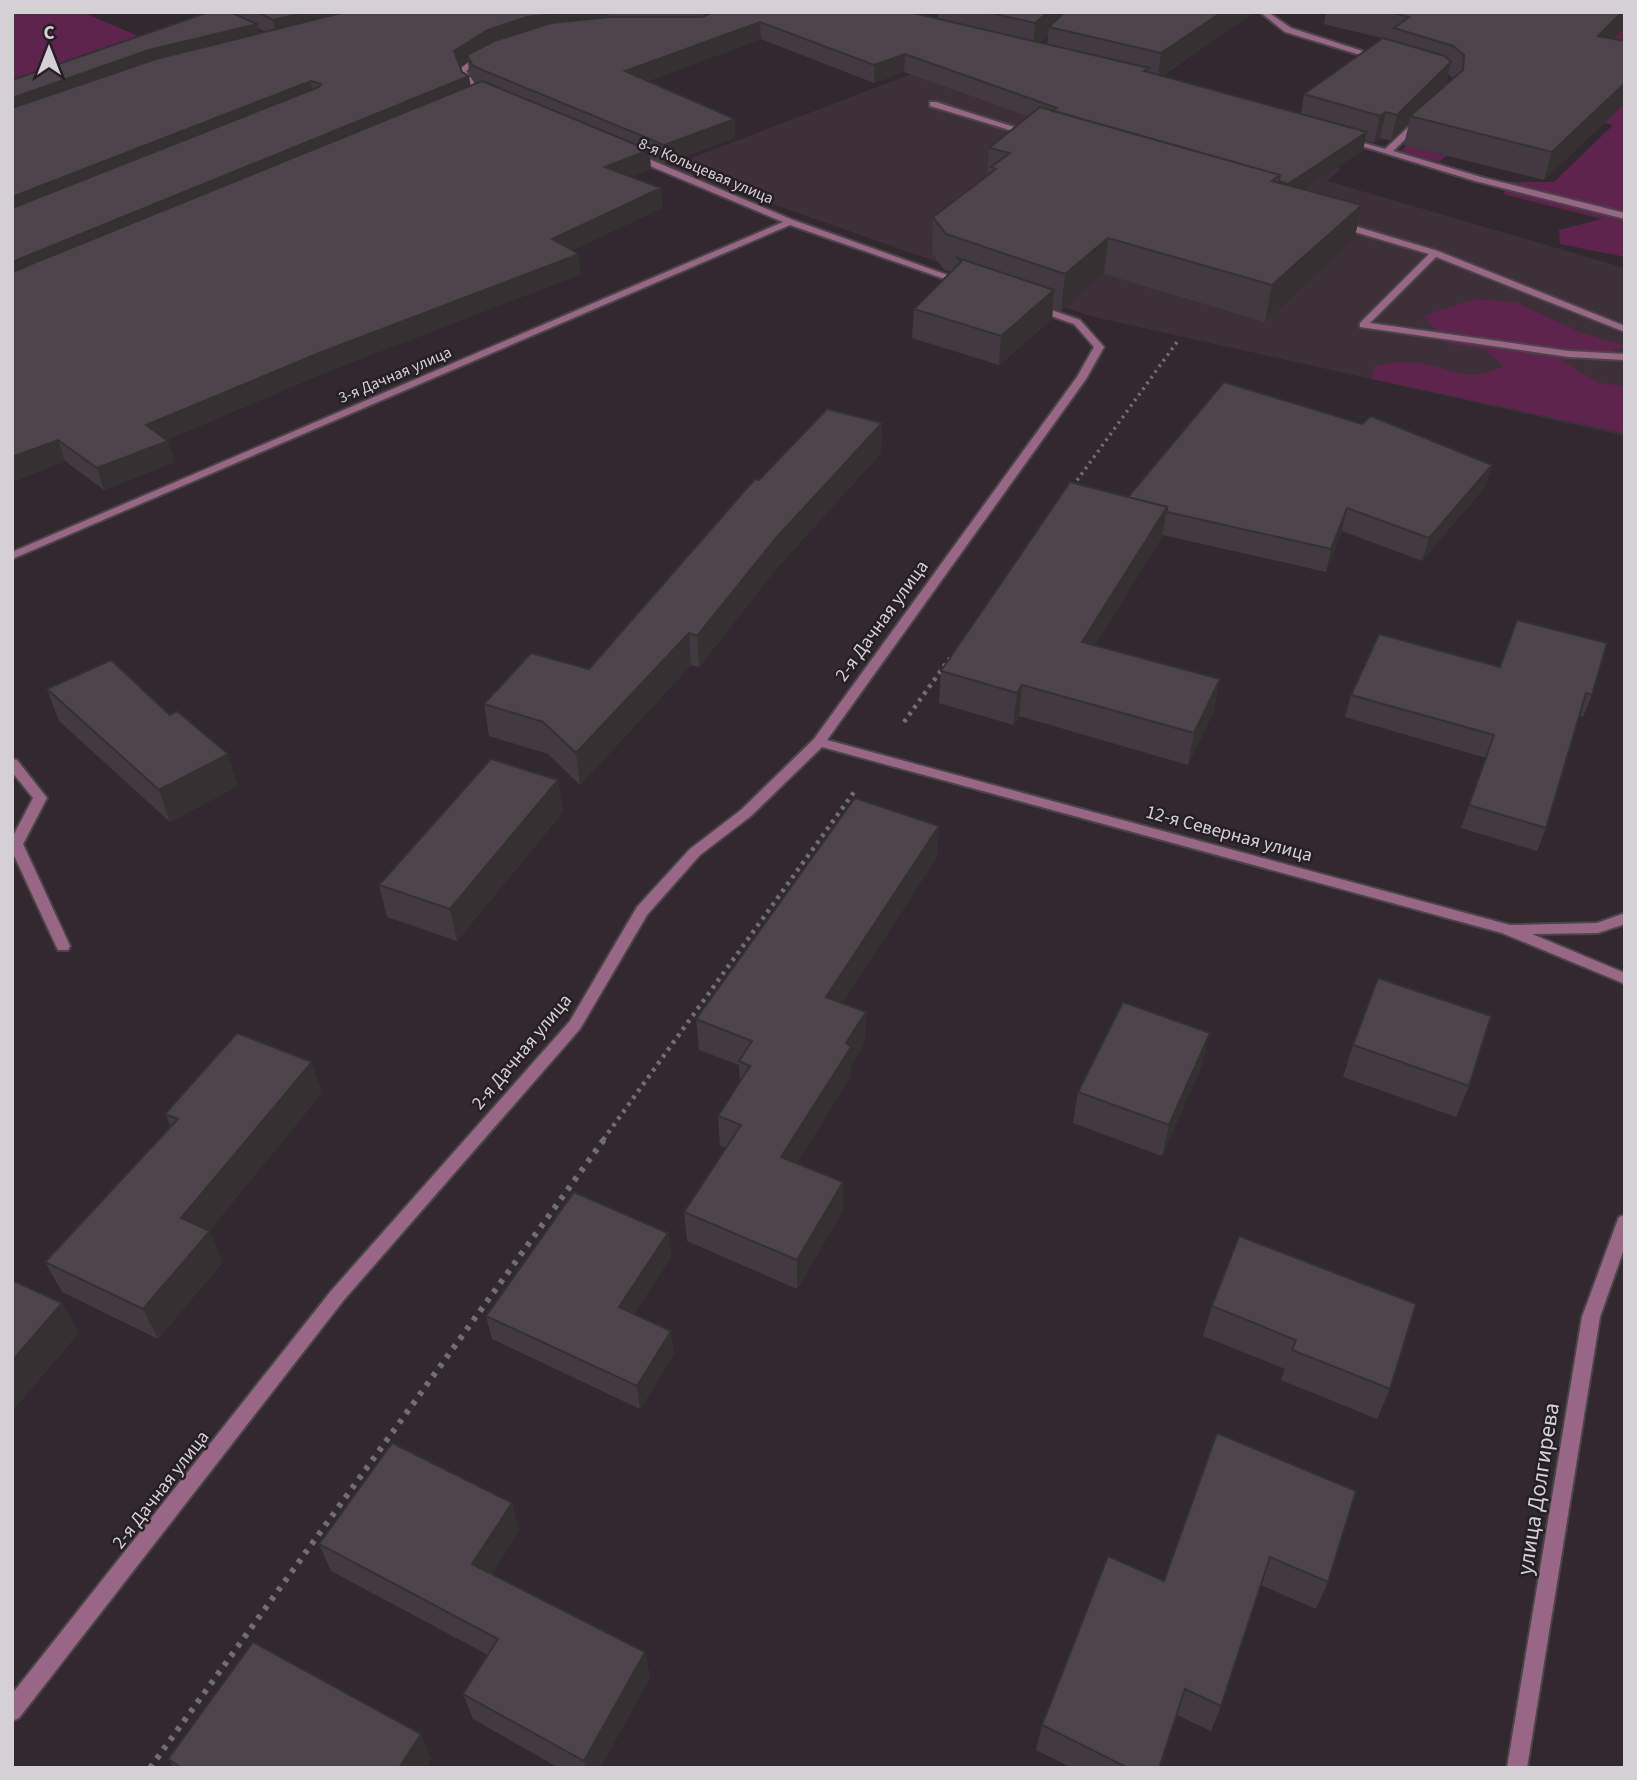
<svg xmlns="http://www.w3.org/2000/svg" width="1637" height="1780" viewBox="0 0 1637 1780" font-family="'Source Sans 3',sans-serif">
	<style>
		.built { fill: #3e3039 }
		.green { fill: #5f244e }
		.lines { fill: none; stroke-linecap: round; stroke-linejoin: round }
		.lane-casing { stroke: #4b4448; stroke-width: 4 }
		.street-casing { stroke: #4b4448; stroke-width: 4 }
		.path-far2 { stroke: #736c70; stroke-width: 3.5; stroke-dasharray: 2.5 4.5; stroke-linecap: butt }
		.path-far1 { stroke: #736c70; stroke-width: 4.5; stroke-dasharray: 3.5 5; stroke-linecap: butt }
		.path { stroke: #736c70; stroke-width: 6; stroke-dasharray: 4.5 7; stroke-linecap: butt }
		.lane { fill: #986786; fill-rule: evenodd }
		.street { fill: #986786; fill-rule: evenodd }
		.wall { fill: #423a3f; fill-rule: evenodd }
		.shaded-wall { fill: #363033 }
		.building { fill: #4d4449; stroke: #363033; stroke-width: 2 }
		.labels { text-anchor: middle; dominant-baseline: central; stroke-width: 5; stroke-linejoin: round; paint-order: stroke }
		.far-street-label { font-size: 16px; fill: #d5d0d3; stroke: #271f24 }
		.street-label { font-size: 19px; fill: #d5d0d3; stroke: #271f24 }
		.near-street-label { font-size: 23px; fill: #d5d0d3; stroke: #271f24 }
	</style>
	<rect width="100%" height="100%" fill="#31292e"/>
	<!-- built -->
	<path class="built" d="M961,55L1341,169L1327,181L1625,268V436L1090,316L668,167Z"/>
	<!-- green -->
	<path class="green" d="M12,12H82L164,47L12,100Z
		M1625,12V257L1560,244L1559,230L1602,219L1503,194L1511,182H1554L1613,125L1512,102L1439,162L1401,151L1465,91Z
		M1476,299L1517,303L1579,332L1625,346V348L1562,361L1599,383L1625,386V433L1372,379L1375,366C1387,365 1401,361 1413,362C1450,366 1465,386 1503,366L1485,349L1448,344L1424,316Z"/>
	<g class="lines">
		<defs>
			<path id="lane" d="M1260,12H1268L1291,28L1384,58L1377,60L1285,32Z
				M930,102H936L1033,133L1026,135L930,106Z
				M1416,120L1423,122L1393,151L1481,177L1625,213V219L1475,181L1342,140L1346,138L1385,149Z
				M1341,222L1438,251L1625,326V332L1436,257L1370,323L1569,351L1625,354V360L1569,357L1360,327V323L1429,254L1338,227V223Z"/>
			<path id="street" d="M478,54L485,56L466,71L478,88L474,90L458,71Z
				M631,154H637L793,220L970,283L962,285L790,225L12,559V552L783,222L631,158Z
				M1034,306H1040L1080,320L1104,347L1086,379L827,740L1510,925L1597,923L1625,913V924L1598,933L1532,934L1625,973V984L1502,933L822,747L751,816L700,855L647,915L580,1029L343,1301L19,1718L12,1721V1694L331,1291L570,1021L637,907L690,849L741,810L814,739L1077,377L1094,347L1074,324L1034,310Z
				M12,759L17,760L47,798L23,844L70,946L68,950H58L56,946L12,851V838L33,798L12,772Z
				M1625,1215V1246L1600,1317L1527,1768H1507L1582,1317L1617,1222L1619,1217Z"/>
		</defs>
		<!-- lane casing -->
		<use href="#lane" class="lane-casing"/>
		<!-- street casing -->
		<use href="#street" class="street-casing"/>
		<!-- path-far2 -->
		<path class="path-far2" d="M1073,486L1177,342"/>
		<!-- path-far1 -->
		<path class="path-far1" d="M904,722L950,658
			M603,1140L854,792"/>
		<!-- path -->
		<path class="path" d="M150,1768L605,1138"/>
		<!-- lane -->
		<use href="#lane" class="lane"/>
		<!-- street -->
		<use href="#street" class="street"/>
	</g>
	<!-- wall -->
	<path class="wall" d="M209,12H909L938,19V12H1254L1162,76L1301,114L1304,94L1382,38L1324,24L1326,12H1625V28L1614,39L1625,41V103L1544,180L1404,145L1409,123L1391,141L1380,138L1374,143L1365,140L1363,150L1305,189L1362,205L1354,240L1265,322L1104,274L1061,311L1053,308L1052,319L999,365L912,338L914,309L951,272L944,270L932,253L933,217L987,175L989,148L1028,116L904,72L874,83L761,39L648,81L735,119V138L665,164L650,157L651,169L630,177L661,188L662,208L572,250L581,274L324,373L167,440L175,462L104,490L65,461L12,482ZM258,28L266,32L259,33ZM1048,35L1047,45L1039,43ZM468,62L469,73L475,84L471,86L460,67ZM1448,74L1453,78L1446,85Z
		M882,423L881,453L776,569L699,667L691,665L580,785L548,754L489,736L484,704L589,669L759,480Z
		M1492,465L1485,487L1422,561L1342,531L1326,572L1163,535L1162,537L1095,645L1214,711L1188,765L1019,716L1013,725L939,703L941,671L1128,497Z
		M1379,634L1592,695L1583,717L1580,716L1546,828L1537,851L1461,828L1486,758L1345,717L1351,695Z
		M47,689L238,786L170,822L59,721Z
		M558,780L563,812L457,941L387,917L379,885Z
		M939,826L937,857L842,1003L866,1012L865,1042L851,1065L850,1077L797,1163L843,1182V1211L797,1289L687,1241L684,1212L726,1148L720,1146L718,1116L740,1082L739,1065L699,1050L696,1019Z
		M1353,1045L1469,1086L1456,1117L1343,1077Z
		M1202,1065L1162,1156L1073,1123L1078,1092Z
		M322,1093L209,1231L223,1262L158,1339L62,1292L45,1262L171,1127L165,1114Z
		M668,1233L671,1257L634,1314L674,1354L640,1409L492,1339L486,1316Z
		M1239,1236L1390,1389L1377,1419L1281,1380L1285,1369L1203,1336L1212,1306Z
		M1217,1433L1328,1582L1316,1609L1261,1585L1221,1706L1211,1731L1177,1715L1159,1768H1072L1036,1750L1042,1725L1164,1581Z
		M512,1503L519,1531L492,1574L645,1652L650,1678L600,1768H559L473,1719L463,1694L488,1655L331,1571L319,1544Z
		M421,1734L431,1759L426,1768H174L168,1759Z"/>
	<!-- shaded-wall -->
	<path class="shaded-wall" d="M307,12H382L277,38L273,20Z
		M567,12H608L609,24L467,55L468,62L456,69L454,51L488,30L527,17Z
		M1048,12H1085L1049,27L1048,35L1033,48L1035,23Z
		M1222,12H1254L1158,78L1161,53Z
		M1622,12H1625V28L1590,62L1598,36Z
		M760,22L761,39L627,89L625,71Z
		M257,24L261,42L12,118V98L149,50Z
		M905,54L904,72L874,83V65Z
		M1451,62L1445,87L1410,116L1409,123L1391,141L1397,115Z
		M469,76L472,94L12,285V262Z
		M311,81L314,99L12,219V197Z
		M1625,83V103L1544,180L1552,152Z
		M1386,112L1380,138L1374,143L1380,116Z
		M735,119V138L665,164L664,145Z
		M1367,132L1363,150L1284,203L1288,184Z
		M649,150L651,169L606,186L605,167Z
		M661,188L662,208L554,259L552,239Z
		M1362,205L1354,240L1265,322L1272,285Z
		M1108,238L1104,274L1061,311L1065,274Z
		M579,254L581,274L324,373L153,446L146,425L319,353Z
		M1054,290L1052,319L999,365L1001,336Z
		M882,423L881,453L776,569L699,667L697,636L776,538Z
		M58,440L65,461L12,482V457Z
		M168,441L175,462L104,490L97,468Z
		M1492,465L1485,487L1422,561L1429,538Z
		M1167,507L1162,537L1078,673L1082,642Z
		M1347,508L1342,531L1326,572L1331,549Z
		M689,633L691,665L580,785L576,753Z
		M1220,679L1214,711L1188,765L1194,733Z
		M1022,685L1019,716L1013,725L1017,693Z
		M228,754L238,786L170,822L159,790Z
		M558,780L563,812L457,941L450,909Z
		M939,826L937,857L826,1027V997Z
		M866,1012L865,1042L851,1065L850,1077L782,1187L781,1157L846,1043Z
		M1210,1033L1202,1065L1162,1156L1169,1125Z
		M312,1062L322,1093L195,1249L181,1218Z
		M843,1182V1211L797,1289V1260Z
		M210,1231L223,1262L158,1339L143,1309Z
		M668,1233L671,1257L623,1331L619,1307Z
		M62,1303L79,1333L12,1412V1361Z
		M671,1331L674,1354L640,1409L637,1386Z
		M512,1503L519,1531L481,1591L472,1564Z
		M645,1652L650,1678L600,1768H586L584,1761Z
		M421,1734L431,1759L426,1768H399Z"/>
	<!-- building -->
	<path class="building" d="M209,12H230L257,24L149,50L12,98V80Z
		M257,12H307L273,20Z
		M345,12H567L527,17L488,30L454,51L462,72L469,76L12,262V208L319,87L321,84L311,81L12,197V108L156,59Z
		M708,12H909L1149,68L1144,71L1367,132L1288,184L1279,181L1280,175L1053,111L1057,108L905,54L874,65L760,22L625,71L735,119L664,145L473,66L467,55L494,41L551,23L609,17H702L709,14Z
		M986,12H1048L1035,23Z
		M1065,12H1222L1161,53L1049,27Z
		M1390,12H1622L1598,36L1625,41V83L1552,152L1410,116L1463,70L1464,55L1453,46L1394,28L1409,17Z
		M1383,38L1445,56L1451,62L1397,115L1386,112L1380,116L1304,94Z
		M482,81L649,150L605,167L661,188L552,239L579,254L319,353L146,425L168,441L97,468L58,440L12,457V272Z
		M1040,107L1280,175L1272,181L1362,205L1272,285L1108,238L1065,274L946,234L933,217L996,169L991,167L1010,153L989,148Z
		M958,258L1054,290L1001,336L914,309L961,262Z
		M1224,382L1362,424L1371,416L1492,465L1429,538L1347,508L1331,549L1167,512V507L1128,497Z
		M827,409L882,423L776,538L697,636L689,633L576,753L543,722L484,704L531,653L589,669L755,479L759,480Z
		M1070,482L1167,507L1082,642L1220,679L1194,733L1022,685L1017,693L941,671Z
		M1517,620L1607,643L1592,695L1586,693L1546,828L1469,805L1494,735L1351,695L1379,634L1500,667Z
		M111,660L170,715L177,711L228,754L159,790L47,689Z
		M491,759L558,780L450,909L379,885Z
		M855,798L939,826L826,997L866,1012L846,1043L851,1047L781,1157L843,1182L797,1260L684,1212L741,1125L718,1116L750,1066L739,1061L752,1041L696,1019Z
		M1378,978L1491,1016L1469,1086L1353,1045Z
		M1123,1002L1210,1033L1169,1125L1078,1092Z
		M237,1033L312,1062L181,1218L210,1231L143,1309L45,1262L178,1119L165,1114Z
		M574,1192L668,1233L619,1307L671,1331L637,1386L486,1316Z
		M1239,1236L1416,1304L1390,1389L1292,1350L1296,1340L1212,1306Z
		M12,1280L62,1303L12,1361Z
		M1217,1433L1356,1491L1328,1582L1270,1557L1221,1706L1185,1689L1159,1768H1128L1042,1725L1108,1556L1164,1581Z
		M392,1443L512,1503L472,1564L645,1652L584,1761L463,1694L498,1639L319,1544Z
		M253,1642L421,1734L399,1768H182L168,1759Z"/>
	<g class="labels">
		<!-- far-street labels -->
		<g class="far-street-label">
			<text transform="translate(706 171) rotate(23)">8-я Кольцевая улица</text>
			<text transform="translate(395 375) rotate(-23)">3-я Дачная улица</text>
		</g>
		<!-- street labels -->
		<g class="street-label">
			<text transform="translate(882 621) rotate(-54)">2-я Дачная улица</text>
			<text transform="translate(1229 834) rotate(15)">12-я Северная улица</text>
			<text transform="translate(522 1052) rotate(-50)">2-я Дачная улица</text>
			<text transform="translate(161 1490) rotate(-52)">2-я Дачная улица</text>
		</g>
		<!-- near-street labels -->
		<g class="near-street-label">
			<text transform="translate(1538 1489) rotate(-81)">улица Долгирева</text>
		</g>
	</g>
	<!-- border -->
	<rect width="1637" height="1780" fill="none" stroke="#d5d0d3" stroke-width="28"/>
	<!-- north arrow -->
	<g transform="translate(49 49)" stroke="#271f24" stroke-width="5" paint-order="stroke">
	<path d="M0-5L12 26L0 18L-12 26Z" fill="#d5d0d3"/>
	<text y="-10" font-size="19" font-weight="bold" text-anchor="middle" fill="#d5d0d3">С</text>
	</g>
</svg>
